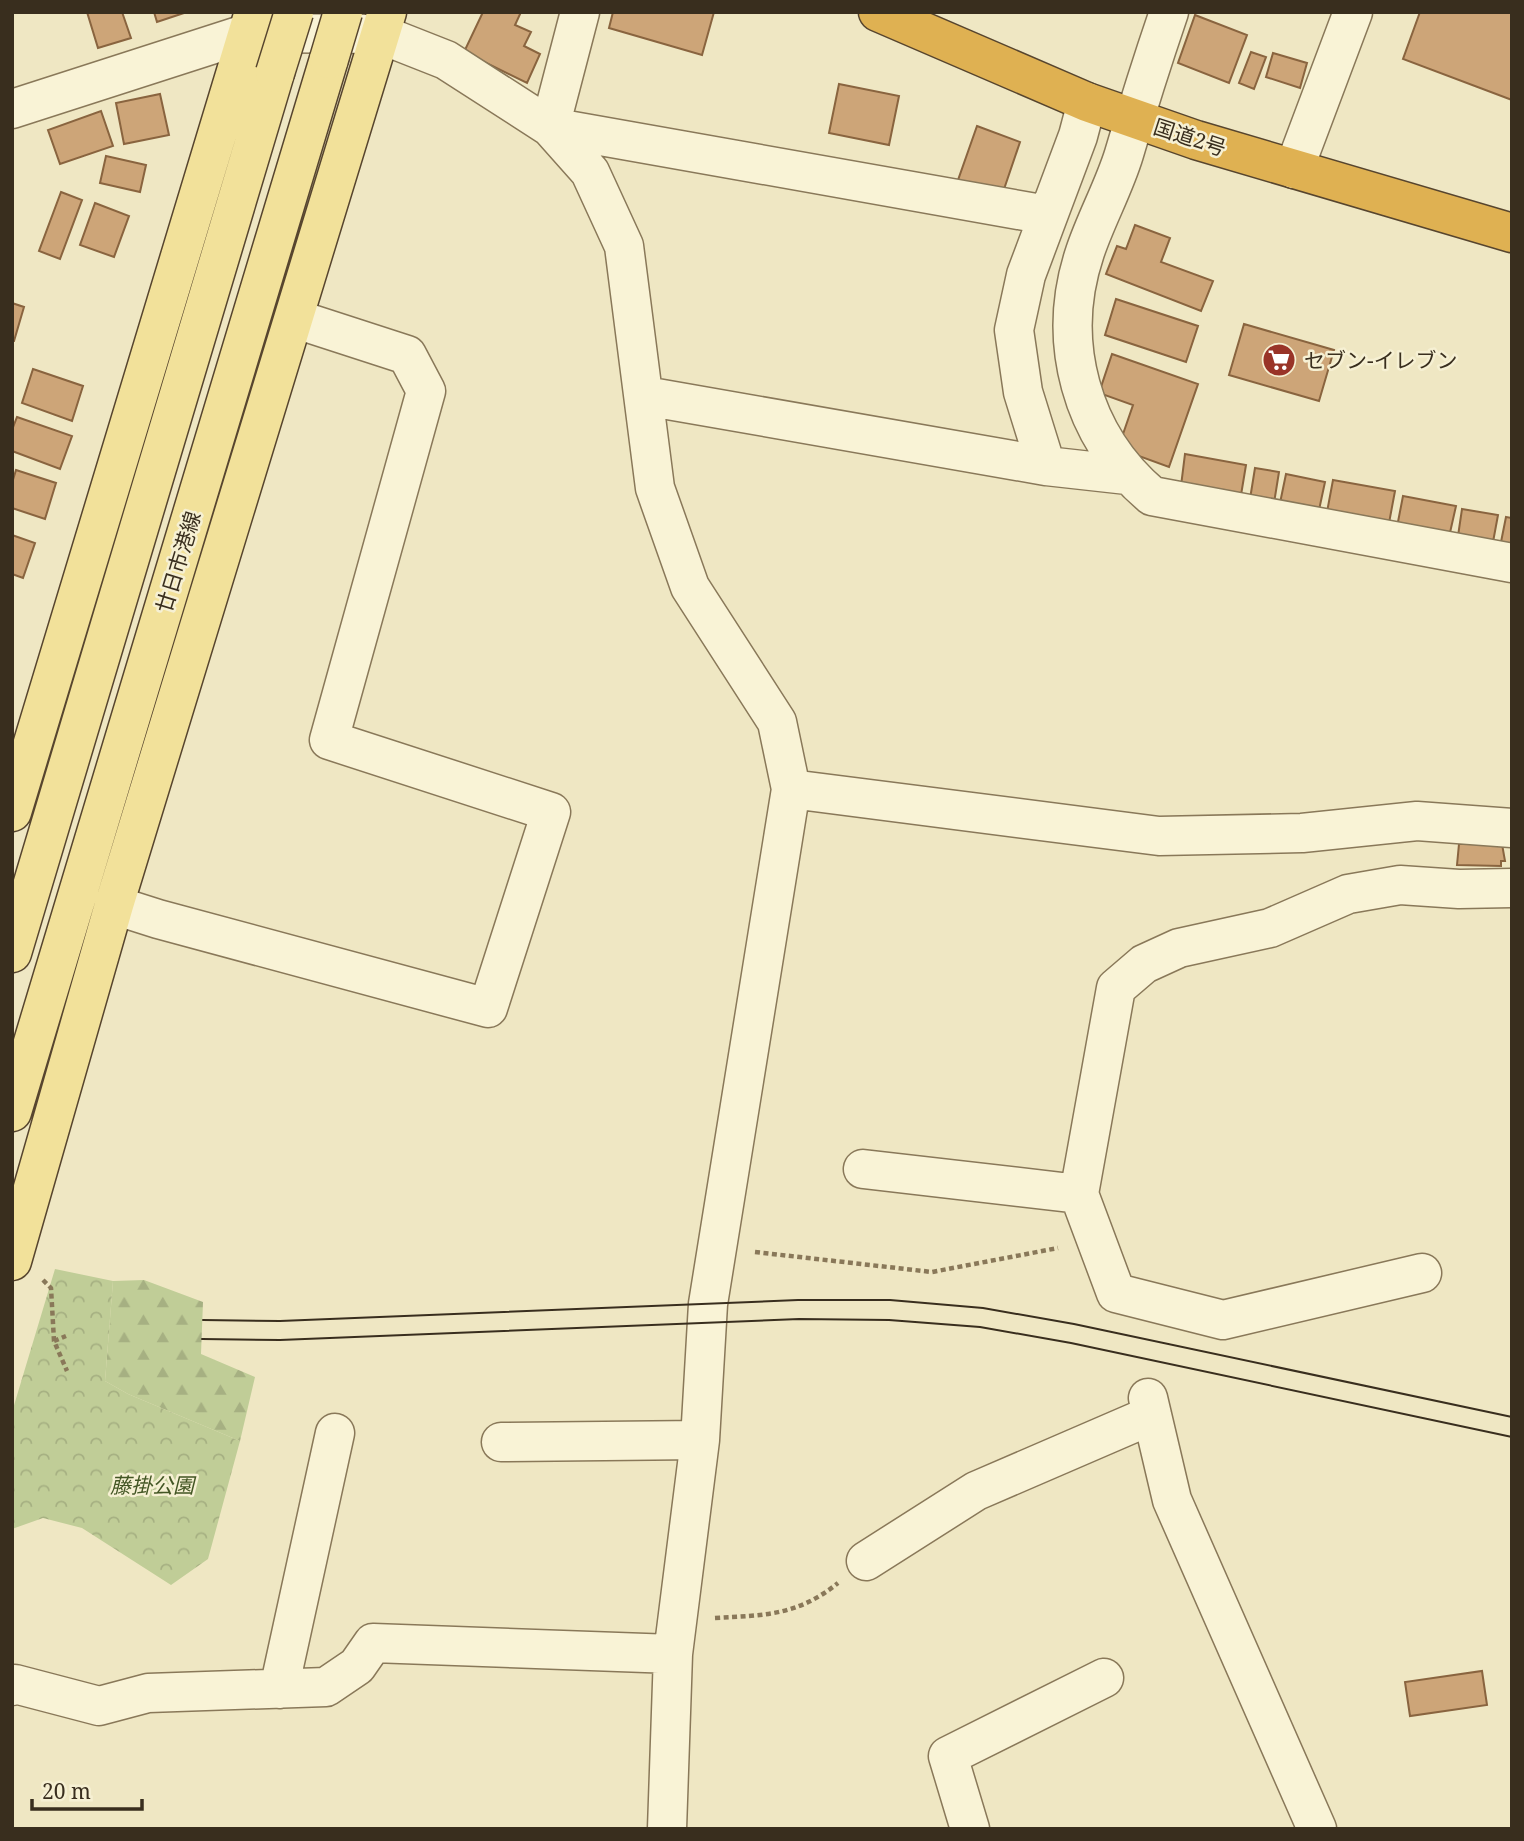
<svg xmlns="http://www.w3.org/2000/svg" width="1524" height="1841" viewBox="0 0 1524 1841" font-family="'Noto Serif','Noto Sans JP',serif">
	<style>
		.forest { fill: url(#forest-firs) }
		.park { fill: url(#park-crowns) }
		.building { fill: #cda578; stroke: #89643f; stroke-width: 2 }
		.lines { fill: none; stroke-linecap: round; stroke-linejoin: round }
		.minor-casing { stroke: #897859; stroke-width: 41 }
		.major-casing { stroke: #57452e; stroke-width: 41 }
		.highway-casing { stroke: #57452e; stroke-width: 41 }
		.path { stroke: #897859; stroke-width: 4.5; stroke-dasharray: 5 3.5; stroke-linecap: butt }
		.minor { stroke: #f9f3d6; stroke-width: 38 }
		.major { stroke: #f2e19a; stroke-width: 38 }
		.highway { stroke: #dfb152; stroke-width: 38 }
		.tram { stroke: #392e1e; stroke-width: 2 }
		.major-bridge-casing { stroke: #57452e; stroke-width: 41; stroke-linecap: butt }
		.major-bridge { stroke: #f2e19a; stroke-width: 38 }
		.labels { text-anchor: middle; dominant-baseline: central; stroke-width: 5; stroke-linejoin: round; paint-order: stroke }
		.street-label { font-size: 21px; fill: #392e1e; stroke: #f6f0d3 }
		.poi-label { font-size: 21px; fill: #392e1e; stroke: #f6f0d3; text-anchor: start }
		.park-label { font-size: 21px; font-style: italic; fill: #435624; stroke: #f6f0d3 }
	</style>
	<defs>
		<pattern id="forest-firs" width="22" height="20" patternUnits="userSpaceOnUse" patternTransform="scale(1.75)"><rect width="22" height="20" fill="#c0cd97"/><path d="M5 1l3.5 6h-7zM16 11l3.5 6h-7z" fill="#a6b082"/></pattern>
		<pattern id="park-crowns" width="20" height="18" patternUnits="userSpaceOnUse" patternTransform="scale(1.75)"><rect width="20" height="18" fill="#c0cd97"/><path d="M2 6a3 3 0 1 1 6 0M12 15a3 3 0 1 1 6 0" fill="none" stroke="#a6b082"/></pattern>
	</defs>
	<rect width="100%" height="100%" fill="#efe7c3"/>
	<!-- forest -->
	<path class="forest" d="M144,1280L203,1302L201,1354L255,1377L240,1441L128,1394L105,1381L113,1281Z"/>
	<!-- park -->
	<path class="park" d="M55,1269L113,1281L105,1381L128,1394L240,1441L208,1559L171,1585L82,1528L43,1518L12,1529V1412Z"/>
	<!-- building -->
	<path class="building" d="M87,12H122L131,38L98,48Z
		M154,12H187L157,22Z
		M483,12H521L515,25L531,32L524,46L540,54L527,83L464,52Z
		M613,12H714L702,55L609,28Z
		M1420,12H1512V100L1403,59Z
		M1195,15L1247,35L1229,83L1178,63Z
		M1251,52L1266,57L1254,89L1239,83Z
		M1273,53L1307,63L1300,88L1266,77Z
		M839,84L899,96L889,145L829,133Z
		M160,94L169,135L124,144L116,103Z
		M101,111L113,146L60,164L48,130Z
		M977,126L1020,142L1001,198L957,183Z
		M106,156L146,165L140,192L100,183Z
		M61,192L82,200L60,259L39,251Z
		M95,203L129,216L114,257L80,245Z
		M1135,225L1170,238L1161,262L1213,281L1201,311L1106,274L1117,246L1126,249Z
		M1116,299L1198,326L1186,362L1105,335Z
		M12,303L24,307L14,341H12Z
		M1244,324L1334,350L1319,401L1229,375Z
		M1112,354L1198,384L1169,467L1136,455L1122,437L1133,405L1099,393Z
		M33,369L83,386L72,421L22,403Z
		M17,417L72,436L60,469L12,451V430Z
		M1185,454L1246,465L1241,495L1181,486Z
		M1255,468L1279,472L1274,503L1250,499Z
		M16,470L56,483L45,519L12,508V483Z
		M1286,474L1325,482L1319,510L1280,503Z
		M1333,480L1395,491L1389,523L1327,512Z
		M1403,496L1456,506L1449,537L1397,527Z
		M1462,509L1498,515L1493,542L1458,536Z
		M1506,517L1512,518V549L1500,547Z
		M12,535L35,543L23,578L12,574Z
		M1459,844H1502L1505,861H1501V866L1457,865Z
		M1482,1671L1487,1705L1410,1716L1405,1682Z"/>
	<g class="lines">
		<defs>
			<path id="minor" d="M580,12L550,127L1047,215
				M1169,12C1153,59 1138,106 1124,154C1114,187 1096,219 1085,252C1055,341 1081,436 1152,496L1512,563
				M12,109L248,33L380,34L446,60L550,127L590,172L624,246L655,488L690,587L777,722L791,789L708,1304L700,1440L673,1654L667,1829
				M1294,169L1353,12
				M645,396L1046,466L1127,475
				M1046,466L1023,392L1014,330L1026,275L1078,136L1087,102
				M791,789L1159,836L1302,833L1417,821L1512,828
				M114,905L158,919L488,1008L551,812L329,740L426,391L407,355L296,319
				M863,1169L1079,1194
				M1422,1273L1223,1320L1116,1293L1079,1194L1116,988L1144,964L1179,948L1270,928L1348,894L1400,885L1459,889L1512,888
				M1148,1398L1172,1500L1317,1829
				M501,1442L700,1440
				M866,1561L976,1491L1152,1415
				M12,1686L15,1684L99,1706L148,1693L326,1687L357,1666L373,1643L673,1654
				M279,1689L335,1433
				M970,1829L948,1756L1104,1678"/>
			<path id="major" d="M12,812L254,12
				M12,953L275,73
				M12,1112L329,59
				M12,1261L114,905L387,12"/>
			<path id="highway" d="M878,12L1087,102L1196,140L1512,233"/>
		</defs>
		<!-- minor casing -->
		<use href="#minor" class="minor-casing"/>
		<!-- major casing -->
		<use href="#major" class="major-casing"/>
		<!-- highway casing -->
		<use href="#highway" class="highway-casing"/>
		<!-- path -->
		<path class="path" d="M755,1252L932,1272L1058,1248
			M43,1280L51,1288L54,1341L67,1371
			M54,1341L66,1336
			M715,1618C765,1615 797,1616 838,1583"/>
		<!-- minor -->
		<use href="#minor" class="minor"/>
		<!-- major -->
		<use href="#major" class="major"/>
		<!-- highway -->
		<use href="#highway" class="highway"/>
		<!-- tram -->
		<path class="tram" d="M203,1320L280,1321L798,1300H890L983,1308L1074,1324L1512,1417
			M202,1339L280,1340L799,1319L889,1320L980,1327L1071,1343L1512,1437"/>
		<defs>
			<path id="major-bridge" d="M329,59L343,12
				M275,73L294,12"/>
		</defs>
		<!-- major-bridge casing -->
		<use href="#major-bridge" class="major-bridge-casing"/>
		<!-- major-bridge -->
		<use href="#major-bridge" class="major-bridge"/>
	</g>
	<!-- icons -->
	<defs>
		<symbol id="supermarket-disc" viewBox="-11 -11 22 22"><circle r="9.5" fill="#993428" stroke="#f6f0d3"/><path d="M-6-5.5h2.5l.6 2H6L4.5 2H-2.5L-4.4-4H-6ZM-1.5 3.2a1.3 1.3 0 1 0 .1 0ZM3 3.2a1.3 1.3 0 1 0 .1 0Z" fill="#fff"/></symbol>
	</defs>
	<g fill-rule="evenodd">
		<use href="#supermarket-disc" x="1260" y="341" width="38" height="38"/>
	</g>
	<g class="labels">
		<!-- street labels -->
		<g class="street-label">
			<text transform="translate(1190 137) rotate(18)">国道2号</text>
			<text transform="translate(178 562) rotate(-73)">廿日市港線</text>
		</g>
		<!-- poi labels -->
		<g class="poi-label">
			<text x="1304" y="360">セブン-イレブン</text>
		</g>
		<!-- park labels -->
		<g class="park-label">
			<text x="152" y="1485">藤掛公園</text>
		</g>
	</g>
	<!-- border -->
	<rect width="1524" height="1841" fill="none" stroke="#392e1e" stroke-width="28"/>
	<!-- scale -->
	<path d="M32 1799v10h110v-10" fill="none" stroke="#392e1e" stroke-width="3.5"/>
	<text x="42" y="1799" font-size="21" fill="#392e1e" stroke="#f6f0d3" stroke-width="5" paint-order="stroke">20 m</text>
</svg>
